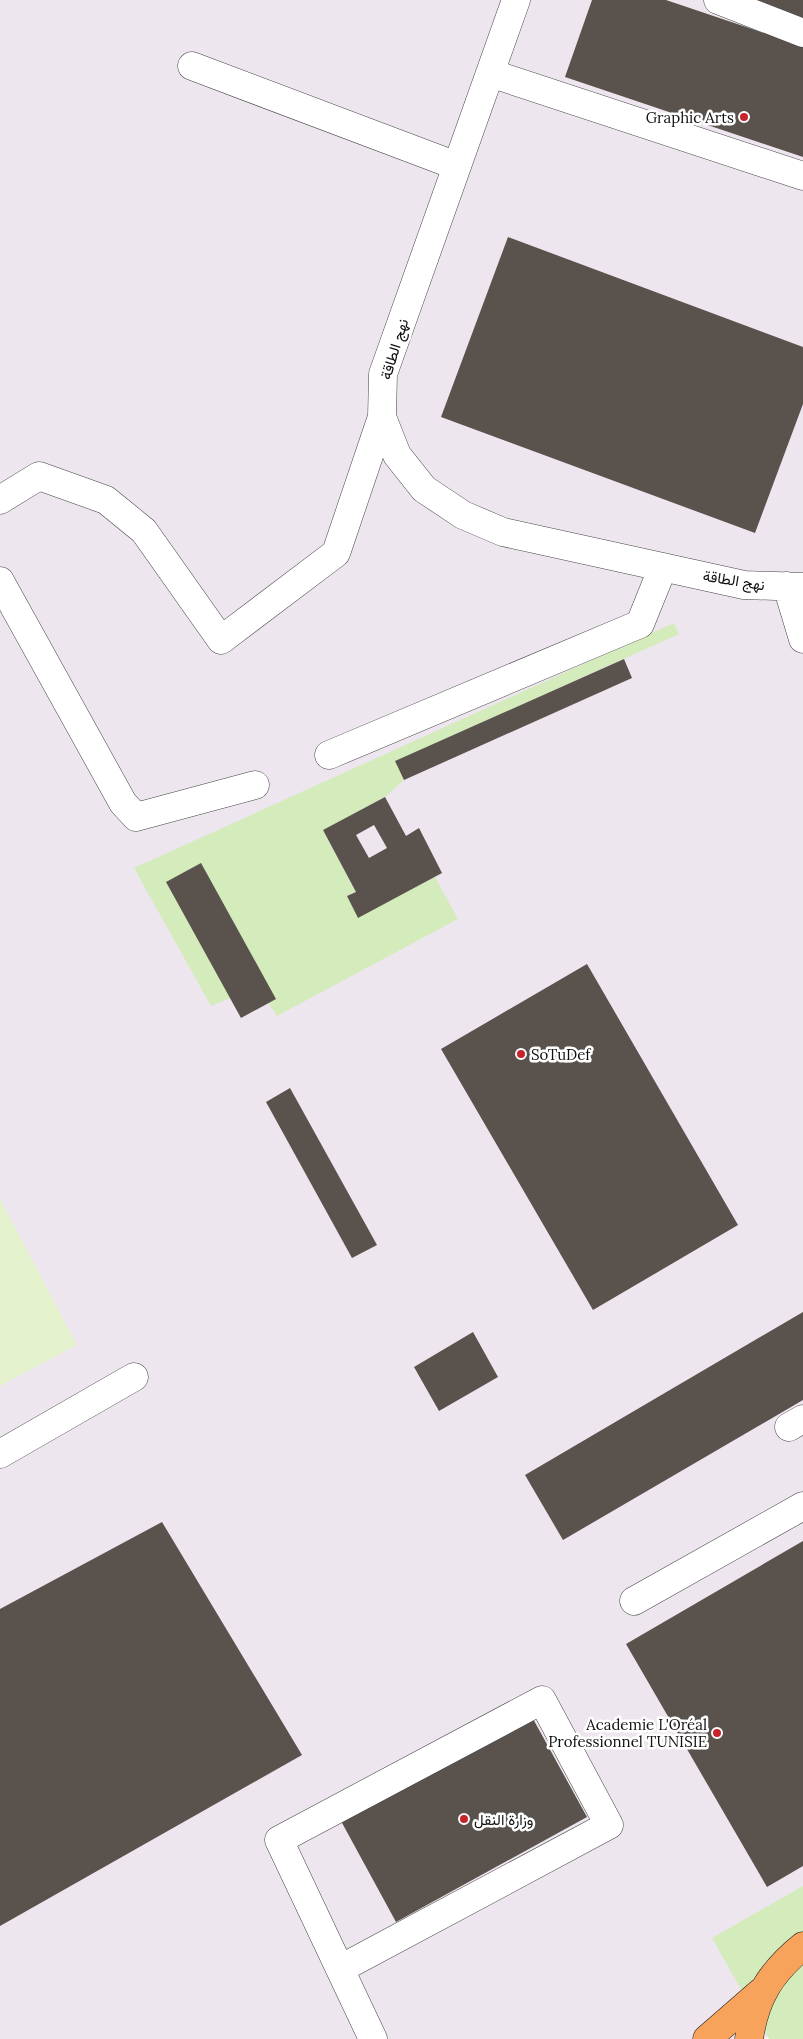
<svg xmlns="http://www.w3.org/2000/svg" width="803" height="2039" viewBox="0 0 803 2039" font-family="Lora,Vazirmatn,serif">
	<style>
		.industrial { fill: #eee6ef }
		.green { fill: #d4ebbc }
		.pitch { fill: #e5f2ce }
		.building { fill: #5a524d; fill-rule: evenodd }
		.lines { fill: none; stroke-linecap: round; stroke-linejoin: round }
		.minor-casing { stroke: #444; stroke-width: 29 }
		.highway-casing { stroke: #222; stroke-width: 29 }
		.minor { stroke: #fff; stroke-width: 28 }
		.highway { stroke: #f7a35b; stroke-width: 28 }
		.poi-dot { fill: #c6242a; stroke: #fff; stroke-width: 2 }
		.labels { text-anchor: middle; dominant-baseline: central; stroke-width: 5; stroke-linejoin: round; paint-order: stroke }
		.poi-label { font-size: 15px; fill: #111; stroke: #fff; text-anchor: end }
		.street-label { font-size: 15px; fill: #111; stroke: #fff }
	</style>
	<rect width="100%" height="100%" fill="#fffdf4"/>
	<!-- industrial -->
	<path class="industrial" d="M0,0H803V2017L764,2039H0Z"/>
	<!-- green -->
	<path class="green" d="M674,623L679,634L396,761L404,780L385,797L323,830L356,892L347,896L435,877L458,919L277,1016L268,1003L276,999L230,998L211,1006L134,868Z
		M803,1886V2039H769L712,1938Z"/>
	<!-- pitch -->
	<path class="pitch" d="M0,1199L77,1345L0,1386Z"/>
	<!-- building -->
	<path class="building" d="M592,0H666L803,46V157L565,77Z
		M753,0H803V19Z
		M508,237L803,347V404L755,533L441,417Z
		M624,659L632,678L404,780L395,761Z
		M385,797L406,836L419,828L442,873L358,918L347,896L356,892L323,830ZM374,825L387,848L369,858L356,835Z
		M201,863L276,999L241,1018L166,882Z
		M587,964L738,1225L593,1310L441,1049Z
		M290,1088L377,1245L352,1258L266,1102Z
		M803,1312V1400L563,1540L525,1475Z
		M473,1332L498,1377L439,1411L414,1367Z
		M162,1522L302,1755L0,1926V1609Z
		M803,1541V1866L767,1887L626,1644Z
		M532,1717L587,1817L396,1922L341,1821Z"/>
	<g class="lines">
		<defs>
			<path id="minor" d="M516,0L383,374L382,417L397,455L424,489L463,515L503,532L744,585L803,587
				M718,0L803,33
				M192,66L457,166
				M490,73L803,176
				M0,500L39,476L106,500L144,531L221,640L336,553L382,417
				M0,581L123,803L136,817L255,785
				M787,586L803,639
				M329,755L640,624L663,567
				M789,1427L803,1419
				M0,1454L134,1377
				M634,1601L803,1506
				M340,1969L609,1825L542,1700L279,1840L373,2039"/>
			<path id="highway" d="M707,2039L761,1992
				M749,2039C755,1997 771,1972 803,1946"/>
		</defs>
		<!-- minor casing -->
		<use href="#minor" class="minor-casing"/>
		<!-- highway casing -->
		<use href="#highway" class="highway-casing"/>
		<!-- minor -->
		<use href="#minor" class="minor"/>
		<!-- highway -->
		<use href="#highway" class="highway"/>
	</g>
	<!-- markers -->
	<g class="poi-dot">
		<circle cx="744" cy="117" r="5"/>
		<circle cx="521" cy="1054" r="5"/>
		<circle cx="717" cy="1733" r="5"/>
		<circle cx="464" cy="1819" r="5"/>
	</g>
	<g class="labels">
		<!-- poi labels -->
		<g class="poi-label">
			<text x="734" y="117">Graphic Arts</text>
			<text x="531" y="1054" text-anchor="start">SoTuDef</text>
			<text x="707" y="1724">Academie L'Oréal<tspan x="707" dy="17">Professionnel TUNISIE</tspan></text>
			<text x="474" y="1819" text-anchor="start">وزارة النقل</text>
		</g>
		<!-- street labels -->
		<g class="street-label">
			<text transform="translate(394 349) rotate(-73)">نهج الطاقة</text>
			<text transform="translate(734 580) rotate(9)">نهج الطاقة</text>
		</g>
	</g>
</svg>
